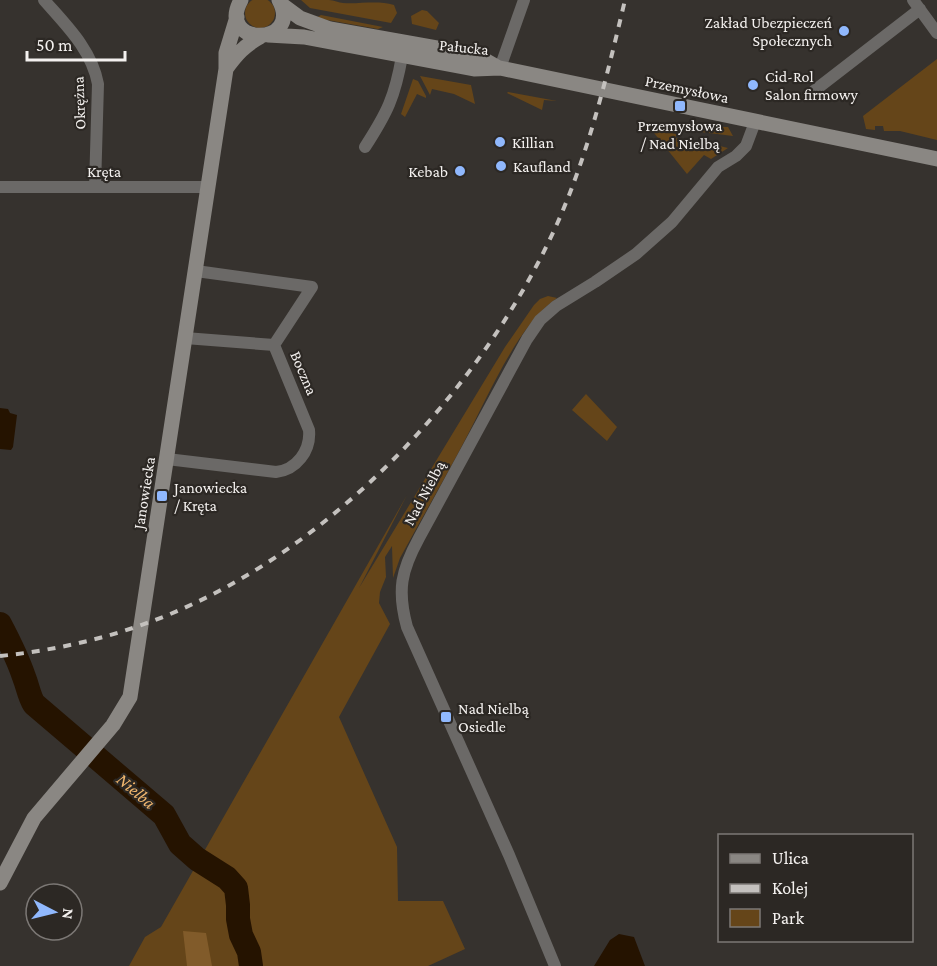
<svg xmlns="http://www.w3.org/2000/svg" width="937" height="966" viewBox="0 0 937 966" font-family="'Crimson Pro',serif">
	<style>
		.green { fill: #654519 }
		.forest { fill: #815b2a }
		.water { fill: #251300 }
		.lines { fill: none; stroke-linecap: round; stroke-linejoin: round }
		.river { stroke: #251300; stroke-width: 24 }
		.street { stroke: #6b6967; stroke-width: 12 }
		.secondary { stroke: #8a8783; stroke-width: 15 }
		.rail { stroke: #c4c1be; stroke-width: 4; stroke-dasharray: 8 8; stroke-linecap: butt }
		.poi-dot { fill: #90b8fd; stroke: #2c2824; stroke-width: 2 }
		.labels { text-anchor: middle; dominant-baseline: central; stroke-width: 4.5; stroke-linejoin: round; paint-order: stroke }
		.poi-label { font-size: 16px; fill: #f4f1ef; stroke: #2c2824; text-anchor: start }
		.street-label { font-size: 16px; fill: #f4f1ef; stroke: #2c2824 }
		.water-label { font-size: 18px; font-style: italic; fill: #f1b76f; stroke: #2c2824 }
	</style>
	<rect width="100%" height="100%" fill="#36322e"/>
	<!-- green -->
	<path class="green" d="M245 13a15 15 0 1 1 30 0a15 15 0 1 1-30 0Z
		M301,0C310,0 320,0 329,0C334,0 339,3 343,3C361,4 378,0 394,5L397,13L391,23L310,8Z
		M422,10L427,11L439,23L436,30L412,24L411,16Z
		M321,15L383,27L378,29L316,18Z
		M937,59V140L900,131H884L883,126H875V130L866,129L863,116Z
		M420,76L471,85L475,104L454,94L432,89L430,95Z
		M413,79L418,81L426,96V98L417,94L405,117L401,114Z
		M508,92L557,101L544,100L542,110L507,93Z
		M695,126L728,127L733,136L693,131Z
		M650,128L676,134V138L685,140V142L696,144V140L728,148L711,159L704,155L687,174Z
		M548,296L557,298C517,325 488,397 465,440C444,480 422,518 400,558L393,578L392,546L385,557L386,577L380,592L379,603L390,624L339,717L397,847L398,901H443L465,949L428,966H129L145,937L161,927L407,495L359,588L505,347L534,305L540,299Z
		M586,394L617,427L607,441L572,410Z"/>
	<!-- forest -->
	<path class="forest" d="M183,931L206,933L212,966H187Z"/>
	<!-- water -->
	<path class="water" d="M0,408L8,409L10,413L17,415L13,447L11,450L0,449Z
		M619,934L634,937L645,966H594L610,940Z"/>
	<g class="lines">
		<!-- river -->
		<path class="river" d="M0,624C9,641 18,659 24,677C28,687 29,696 34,704L164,815L180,844L197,859L227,878L236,888L238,905V919L241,935L249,952L251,966"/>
		<!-- street -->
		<path class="street" d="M44,0C66,25 92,50 98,84L95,187
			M913,0L937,33
			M500,68L524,0
			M810,94L920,9
			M365,147C387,113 395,97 402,56
			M0,187H208
			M196,271L312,287L274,345
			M185,338L274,345
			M167,459L276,472C296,470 311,451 309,430L274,345
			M555,966L509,855L407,627C397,590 401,571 419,538L527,339L540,320L556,306L595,282L636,254L672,222L718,167L736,156L746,146L755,122"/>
		<!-- secondary -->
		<path class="secondary" d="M241,0C215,47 304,47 279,0
			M281,4L300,18L330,29L476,55L497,67
			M268,35L304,37L474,69L500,68L937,159
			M226,69C236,55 245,45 260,37
			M0,883L34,818L113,725L130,697L226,69V53L237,17"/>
		<!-- rail -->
		<path class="rail" d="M0,656C68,649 135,632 197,602C351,529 487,379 557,224C589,152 607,76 625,0"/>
	</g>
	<!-- markers -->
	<g class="poi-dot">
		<circle cx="844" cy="31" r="6"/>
		<circle cx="753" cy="85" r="6"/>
		<rect x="674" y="100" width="12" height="12" rx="3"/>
		<circle cx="500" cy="142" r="6"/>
		<circle cx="501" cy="166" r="6"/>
		<circle cx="460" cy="171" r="6"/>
		<rect x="156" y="490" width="12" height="12" rx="3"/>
		<rect x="440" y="711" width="12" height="12" rx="3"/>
	</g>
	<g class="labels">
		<!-- poi labels -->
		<g class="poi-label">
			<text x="832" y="22" text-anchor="end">Zakład Ubezpieczeń<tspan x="832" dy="18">Społecznych</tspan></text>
			<text x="765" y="76">Cid-Rol<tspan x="765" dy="18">Salon firmowy</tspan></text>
			<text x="680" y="125" text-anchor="middle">Przemysłowa<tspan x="680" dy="18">/ Nad Nielbą</tspan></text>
			<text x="512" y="142">Killian</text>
			<text x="513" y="166">Kaufland</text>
			<text x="448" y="171" text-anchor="end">Kebab</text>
			<text x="174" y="487">Janowiecka<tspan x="174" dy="18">/ Kręta</tspan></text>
			<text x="458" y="708">Nad Nielbą<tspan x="458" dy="18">Osiedle</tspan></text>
		</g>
		<!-- street labels -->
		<g class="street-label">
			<text transform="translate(464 47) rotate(6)">Pałucka</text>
			<text transform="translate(687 89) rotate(12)">Przemysłowa</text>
			<text transform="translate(79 103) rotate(-92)">Okrężna</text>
			<text x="104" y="171">Kręta</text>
			<text transform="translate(304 373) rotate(67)">Boczna</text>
			<text transform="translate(144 493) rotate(-81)">Janowiecka</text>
			<text transform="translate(424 493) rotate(-62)">Nad Nielbą</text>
		</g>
		<!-- water labels -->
		<g class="water-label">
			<text transform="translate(136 791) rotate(40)">Nielba</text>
		</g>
	</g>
	<!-- legend -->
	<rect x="718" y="834" width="195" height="108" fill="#2c2824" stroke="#7c7875" stroke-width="1.5"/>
	<rect x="730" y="854" width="30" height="9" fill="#8a8783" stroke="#7c7875" stroke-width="1.5"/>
	<text x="772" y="864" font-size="18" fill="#f4f1ef">Ulica</text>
	<rect x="730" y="884" width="30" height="9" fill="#c4c1be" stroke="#7c7875" stroke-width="1.5"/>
	<text x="772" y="894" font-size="18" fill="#f4f1ef">Kolej</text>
	<rect x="730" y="909" width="30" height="18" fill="#654519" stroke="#7c7875" stroke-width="1.5"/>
	<text x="772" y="924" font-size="18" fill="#f4f1ef">Park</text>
	<!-- north arrow -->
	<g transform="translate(54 912) rotate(97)"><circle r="28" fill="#2c2824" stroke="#7c7875" stroke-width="1.5"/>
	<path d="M0-4.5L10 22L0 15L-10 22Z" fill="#90b8fd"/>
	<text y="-9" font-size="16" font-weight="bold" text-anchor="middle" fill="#f4f1ef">N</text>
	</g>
	<!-- scale -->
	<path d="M27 51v9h98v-9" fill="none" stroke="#f4f1ef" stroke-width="3"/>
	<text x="36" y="51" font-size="18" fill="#f4f1ef" stroke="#2c2824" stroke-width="4.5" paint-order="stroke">50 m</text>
</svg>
